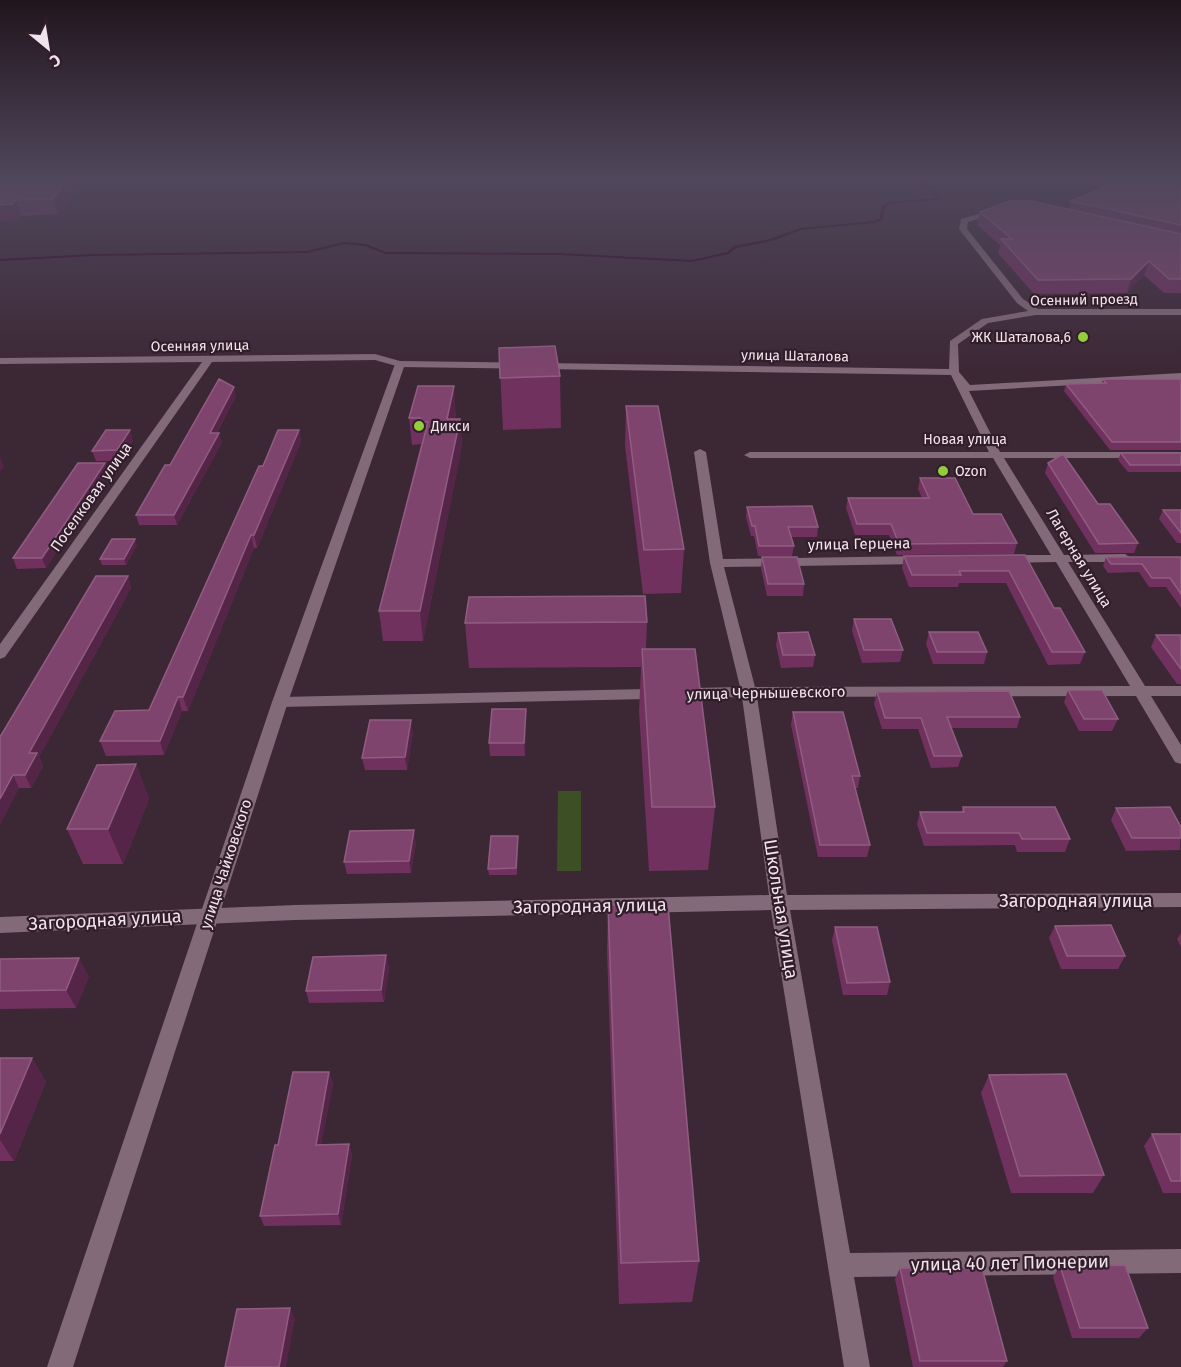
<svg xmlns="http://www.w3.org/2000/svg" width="1181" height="1367" viewBox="0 0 1181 1367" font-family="'Fira Sans',sans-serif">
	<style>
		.green { fill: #3d5025 }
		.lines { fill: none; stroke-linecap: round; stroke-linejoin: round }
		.stream { fill: #310125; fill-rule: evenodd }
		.minor { fill: #826a79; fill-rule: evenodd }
		.tertiary { fill: #826a79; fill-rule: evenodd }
		.wall { fill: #70315e }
		.shaded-wall { fill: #552547 }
		.building { fill: #7e446d; stroke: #905d81; stroke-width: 1.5 }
		.poi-dot { fill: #94cc3c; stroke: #321e2b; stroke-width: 2 }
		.labels { text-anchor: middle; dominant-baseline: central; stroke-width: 4.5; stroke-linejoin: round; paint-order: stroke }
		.far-street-label { font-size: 14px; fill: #f1e3eb; stroke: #321e2b }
		.far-poi-label { font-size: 14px; fill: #f1e3eb; stroke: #321e2b; text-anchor: start }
		.street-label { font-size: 15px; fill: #f1e3eb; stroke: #321e2b }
		.near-street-label { font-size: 18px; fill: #f1e3eb; stroke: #321e2b }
	</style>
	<rect width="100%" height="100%" fill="#3c2735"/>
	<!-- green -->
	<path class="green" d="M558,791H581V871H557Z"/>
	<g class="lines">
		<!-- stream -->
		<path class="stream" d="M919,180H923L924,186L942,197V199L927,201L889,204L885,208L883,220L875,223L801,230L772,241L736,248L729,254L692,262L559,255L385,254L365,246L344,244L307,253L94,256L0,261V259L94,254L307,251L344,242L366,244L386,252L559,253L692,260L727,252L734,246L770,239L800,228L873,221L880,218C880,212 881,206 887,202L938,198L921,187Z"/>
		<!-- minor -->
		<path class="minor" d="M999,208L1002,212L968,222L967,229L1023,299L1038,309H1181V315H1036L988,323L958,344L959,372L970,385L1181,373V379L969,391L1000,452H1181V458H1004L1064,555L1125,554L1131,558L1125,562H1068L1145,686H1181V696H1151L1181,745V764L1175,762L1136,696L757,697L787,895L1181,893V907L790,910L850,1253L1181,1249V1273L854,1277L870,1367H844L771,910L295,920L0,933V917L295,905L769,895L742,697L280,707L272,702L280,697L740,687L710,563L694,452L700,449L706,452L723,559L921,556L927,560L921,564L724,567L755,687L1130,686L1056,562L1008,563L1002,559L1008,555H1051L993,458H750L744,455L750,452H989L951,375L400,367L375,360L212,362L5,657L0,659V644L202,362L0,364V358L375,354L400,361L949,369L950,341L982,319L1028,311L1017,303L959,229L961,219Z"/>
		<!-- tertiary -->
		<path class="tertiary" d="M400,361L405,364L288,702L73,1367H47L272,702L395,364Z"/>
	</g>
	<!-- wall -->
	<path class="wall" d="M0,180H85L58,214L21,216L17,220Z
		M1100,180H1181V293H1164L1144,275L1127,293L1034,294L998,253L1000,245L977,225L980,212L1069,209L1071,201L1097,191Z
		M499,348L560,376L561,428L503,430Z
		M1103,379H1181V450H1110L1064,391L1066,384L1102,383Z
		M236,396L217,433L222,442L177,525H139L136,515L170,465Z
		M626,406L684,549L681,593L643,594L625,446Z
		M456,412L455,419H460L462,445L423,641H383L379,611L421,444L412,445L409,418Z
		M299,430L301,442L257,548H254L188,711H182L164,755L106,756L100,741L149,710Z
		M133,441L120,461H96L92,451Z
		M1121,453H1181V472H1128L1118,460Z
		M105,463L108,473L46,568L17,569L13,558Z
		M1048,463L1098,504L1138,543L1134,553H1095L1045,473Z
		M920,478L1017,543L1014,554L897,555L889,535H855L846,508L848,498H922L918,489Z
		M747,507L818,527L817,537H791L794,546L792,556H758L754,536H751L746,517Z
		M1163,510H1181V543H1177L1159,519Z
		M137,545L126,565H102L100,559Z
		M1025,555L1054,608L1085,652L1080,664L1048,665L1006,583H959L958,587H909L902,568L904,556Z
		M762,557L804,584L803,596H767L761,569Z
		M1106,557H1181V608L1166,587H1149L1139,572L1108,573L1103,566Z
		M128,576L131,588L39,757L43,766L31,788H19L0,824V737Z
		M854,619L903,650L900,662L862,663L852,631Z
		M647,622L646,649L715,807L708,870L649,871L639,711L641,667L469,668L465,623Z
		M929,632L987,652L984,664H933L926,644Z
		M778,633L815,655L813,667L781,668L776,645Z
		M1156,635H1181V684H1177L1151,647Z
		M1068,690L1118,719L1112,731H1079L1064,702Z
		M877,692L1020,717L1017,728H951L962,756L958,767L931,768L918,729H882L874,704Z
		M526,709V722L525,756H490L489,743Z
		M793,712L860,776L858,788H855L870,845L867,857H818L791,725Z
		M413,732L407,770H365L362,758Z
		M136,764L149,799L123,864H83L67,829Z
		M963,807L1070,839L1065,852H1017L1015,845L924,846L917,824L920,812H961Z
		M1116,808L1181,827L1180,850L1126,851L1111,820Z
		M518,836L517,875H489L488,869Z
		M416,843L411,873L347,874L344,862Z
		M608,905L699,1261L692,1302L619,1304L607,952Z
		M1055,926L1125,956L1118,969H1061L1049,938Z
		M835,927L890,982L887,995H843L832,940Z
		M1181,933V947L1177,939Z
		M386,955L389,968L384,1002L309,1003L306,991Z
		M0,959L89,976L76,1008L0,1009Z
		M0,1058H32L46,1082L14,1161H0Z
		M329,1072L333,1083L321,1144H349L352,1155L341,1225L264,1226L260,1216L278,1145Z
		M989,1075L1104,1175L1093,1193H1011L981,1093Z
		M1152,1134H1181V1193H1163L1144,1146Z
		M1060,1266L1148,1328L1139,1338H1072L1053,1277Z
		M900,1268L1007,1361L1003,1367H913L895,1279Z"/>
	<!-- shaded-wall -->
	<path class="shaded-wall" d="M68,180H85L58,214L53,199Z
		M16,200L21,216L17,220L0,222V205Z
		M1149,261L1144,275L1127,293L1131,279Z
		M454,386L456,412L449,445L447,419Z
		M234,387L236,396L212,442L210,433Z
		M460,419L462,445L423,641L420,611Z
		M130,430L133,441L120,461L117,450Z
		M299,430L301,442L257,548L254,535Z
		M219,433L222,442L177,525L174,515Z
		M0,456L4,467L0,472Z
		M105,463L108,473L46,568L42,558Z
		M251,535L254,548L188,711L183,697Z
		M135,539L137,545L126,565L124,559Z
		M128,576L131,588L39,757L43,766L31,788L25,775L29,753Z
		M178,697L182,711L164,755L160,741Z
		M526,709V722L525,756L524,743Z
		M411,720L413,732L407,770L405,757Z
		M136,764L149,799L123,864L108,829Z
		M13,775L19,788L0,824V799Z
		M414,830L416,843L411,873L409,861Z
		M386,955L389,968L384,1002L381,990Z
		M79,958L89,976L76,1008L66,990Z
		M32,1058L46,1082L14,1161L0,1140V1134Z
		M329,1072L333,1083L319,1155L316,1145Z
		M349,1144L352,1155L341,1225L338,1214Z
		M290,1308L295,1319L286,1367H279Z"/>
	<!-- building -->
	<path class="building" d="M0,180H68L53,199L16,200L12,204L0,205Z
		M1106,180H1181V225L1071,201L1116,183Z
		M1010,201H1031L1181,234V279H1169L1149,261L1131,279L1038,280L1001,239H1012L980,212Z
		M555,346L560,376L500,378L499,348Z
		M219,379L234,387L210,433H219L174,515H136L165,465H170Z
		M1103,379H1181V442H1112L1066,384L1106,383Z
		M418,386H454L447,419H460L420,611H379L428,422H419L420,418H409Z
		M626,406H658L684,549L644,550Z
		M106,430H130L117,450L92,451Z
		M278,430H299L254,535H251L183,697H178L160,741H100L115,711L149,710L259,466H263Z
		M1121,453H1181V465H1130Z
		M1063,454L1098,504H1110L1138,543L1099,544L1048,463Z
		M78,463H105L42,558H13Z
		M920,478H955L973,514H1001L1017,543L899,544L891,524H857L848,498H929Z
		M812,506L818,527H788L794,546H759L755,526H752L747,507Z
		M1163,510H1181V533Z
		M112,539H135L124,559H100Z
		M1025,555L1054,608H1060L1085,652H1052L1009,571H959L961,575H912L904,556Z
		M762,557H797L804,584H768Z
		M1106,557H1181V594L1170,578H1152L1142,564H1111Z
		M96,576H128L29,753H37L25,775H13L0,799V737Z
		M645,596L647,622L465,623L469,597Z
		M854,619H891L903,650H864Z
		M808,632L815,655H783L778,633Z
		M929,632H978L987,652H937Z
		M1156,635H1181V669Z
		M642,649H695L715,807H652Z
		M1068,690H1102L1118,719H1084Z
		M1009,691L1020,717H947L962,756H934L921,718H885L877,692Z
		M492,709H526L524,743H489Z
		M793,712H843L860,776H852L870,845H820Z
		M370,720H411L405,757L362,758Z
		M136,764L108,829H67L97,765Z
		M963,807H1055L1070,839H1022L1019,833H927L920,812H964Z
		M1170,807L1181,827V838H1132L1116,808Z
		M414,830L409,861L344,862L350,831Z
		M491,836H518L516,868L488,869Z
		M608,905H668L699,1261L621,1263Z
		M1111,925L1125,956H1067L1055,926Z
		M835,927H877L890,982L847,983Z
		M386,955L381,990L306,991L313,957Z
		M79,958L66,990L0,991V959Z
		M0,1058H32L0,1134Z
		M293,1072H329L316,1145L349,1144L338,1214L260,1216L275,1145H278Z
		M1066,1074L1104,1175L1020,1176L989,1075Z
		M1152,1134H1181V1181H1171Z
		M1125,1265L1148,1328H1080L1060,1266Z
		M900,1268H982L1007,1361H920Z
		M290,1308L279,1367H225L237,1309Z"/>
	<!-- sky -->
	<linearGradient id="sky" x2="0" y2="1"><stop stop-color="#21151d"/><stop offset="0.48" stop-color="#50475c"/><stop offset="1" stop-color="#50475c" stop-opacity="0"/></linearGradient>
	<rect width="1181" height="372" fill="url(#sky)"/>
	<!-- markers -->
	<g class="poi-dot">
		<circle cx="1083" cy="337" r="6"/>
		<circle cx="419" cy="426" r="6"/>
		<circle cx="943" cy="471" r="6"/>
	</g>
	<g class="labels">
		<!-- far-street labels -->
		<g class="far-street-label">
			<text transform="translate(1084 300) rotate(-1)">Осенний проезд</text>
			<text transform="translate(200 346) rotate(-1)">Осенняя улица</text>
			<text transform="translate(795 356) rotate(1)">улица Шаталова</text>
			<text x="965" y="439">Новая улица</text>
		</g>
		<!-- far-poi labels -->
		<g class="far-poi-label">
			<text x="1071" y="337" text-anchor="end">ЖК Шаталова,6</text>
			<text x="431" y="426">Дикси</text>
			<text x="955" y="471">Ozon</text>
		</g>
		<!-- street labels -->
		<g class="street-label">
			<text transform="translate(91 497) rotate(-55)">Поселковая улица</text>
			<text transform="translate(859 544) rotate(-1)">улица Герцена</text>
			<text transform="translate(1079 558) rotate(59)">Лагерная улица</text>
			<text transform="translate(766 693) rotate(-1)">улица Чернышевского</text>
			<text transform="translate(226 864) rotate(-72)">улица Чайковского</text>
		</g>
		<!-- near-street labels -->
		<g class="near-street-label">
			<text x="1076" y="901">Загородная улица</text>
			<text transform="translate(590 906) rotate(-1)">Загородная улица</text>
			<text transform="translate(781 909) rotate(81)">Школьная улица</text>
			<text transform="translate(105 920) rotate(-3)">Загородная улица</text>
			<text transform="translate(1010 1263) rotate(-1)">улица 40 лет Пионерии</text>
		</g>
	</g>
	<!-- north arrow -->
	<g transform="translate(48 48) rotate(150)" stroke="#321e2b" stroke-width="4.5" paint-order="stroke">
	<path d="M0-4.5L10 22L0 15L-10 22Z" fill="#f1e3eb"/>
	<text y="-9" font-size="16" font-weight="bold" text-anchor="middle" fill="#f1e3eb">С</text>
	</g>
</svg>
